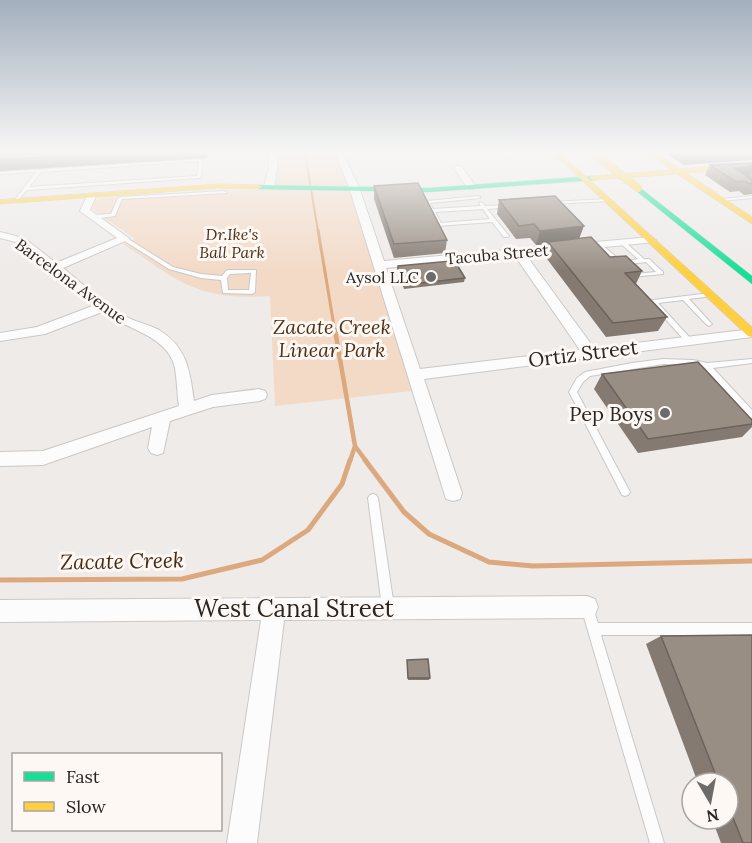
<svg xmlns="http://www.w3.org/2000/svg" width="752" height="843" viewBox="0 0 752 843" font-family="Lora,serif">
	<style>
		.green { fill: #f3dac7 }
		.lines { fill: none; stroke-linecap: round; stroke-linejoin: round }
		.stream-far3 { stroke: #dca87e; stroke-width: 2 }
		.stream-far2 { stroke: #dca87e; stroke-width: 3 }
		.stream-far1 { stroke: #dca87e; stroke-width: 4.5 }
		.stream { stroke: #dca87e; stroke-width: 5 }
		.lane-casing { stroke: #cac8c7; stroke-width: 2 }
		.street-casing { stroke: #cac8c7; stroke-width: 2 }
		.fast-casing { stroke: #cac8c7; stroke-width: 1 }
		.slow-casing { stroke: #cac8c7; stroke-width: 1 }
		.lane { fill: #fcfcfc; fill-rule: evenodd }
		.street { fill: #fcfcfc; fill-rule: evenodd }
		.fast { fill: #16e098; fill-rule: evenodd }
		.slow { fill: #ffcf43; fill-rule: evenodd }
		.slow-bridge-casing { stroke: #b5aba3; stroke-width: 8; stroke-linecap: butt }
		.slow-bridge { stroke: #ffcf43; stroke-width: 8 }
		.wall { fill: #847a72 }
		.shaded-wall { fill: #6b635c }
		.building { fill: #998e84; stroke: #6b635c; stroke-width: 1.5 }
		.poi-dot { fill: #6d6b6a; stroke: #fdf8f4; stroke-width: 2 }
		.labels { text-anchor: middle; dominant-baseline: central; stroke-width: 6; stroke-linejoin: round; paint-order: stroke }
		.far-park-label { font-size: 16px; font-style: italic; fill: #4e3016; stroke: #fdf8f4 }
		.far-street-label { font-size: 16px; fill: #282625; stroke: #fdf8f4 }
		.far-poi-label { font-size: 16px; fill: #282625; stroke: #fdf8f4; text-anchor: end }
		.park-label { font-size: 20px; font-style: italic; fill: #4e3016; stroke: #fdf8f4 }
		.street-label { font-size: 20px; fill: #282625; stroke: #fdf8f4 }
		.poi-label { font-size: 20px; fill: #282625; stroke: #fdf8f4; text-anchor: end }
		.water-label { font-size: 21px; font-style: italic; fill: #492b12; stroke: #fdf8f4 }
		.near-street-label { font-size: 24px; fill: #282625; stroke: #fdf8f4 }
	</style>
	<rect width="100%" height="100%" fill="#eeebe9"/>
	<!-- green -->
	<path class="green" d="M279,153H334L348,181L412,391L275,406L270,296C198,301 180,282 123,244L135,239L92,209L95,201L102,198L216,190H277L276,182Z"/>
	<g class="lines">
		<!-- stream-far3 -->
		<path class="stream-far3" d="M305,153L318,231"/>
		<!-- stream-far2 -->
		<path class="stream-far2" d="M318,230L335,332"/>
		<!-- stream-far1 -->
		<path class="stream-far1" d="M335,330L355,446L350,461
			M355,446L366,461"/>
		<!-- stream -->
		<path class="stream" d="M365,460L404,512L429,534L489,562L533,566L752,561
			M0,580L182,579L262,560L308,530L342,484L350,460"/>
		<defs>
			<path id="lane" d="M201,159L203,160L201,177L199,178L27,190L16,202L14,201L36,172L0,174V172ZM199,161L197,176L29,187L41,172Z
				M224,191L226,192V193L122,199L115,216L93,219L90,217L93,215L111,214L118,198L120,197Z
				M478,196L480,197V198L430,203L433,209L481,206L479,203L481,202L485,206L511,205V207H509L487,209L509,236L508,237H504L492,222L437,226L425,202L427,201ZM483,209L490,219L441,223L435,212Z
				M752,196V198L721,201L719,200L721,199Z
				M607,199H609V201L552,204L550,203L552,202Z
				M125,237L173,267L201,274L222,276L226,271L228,270H256L255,292L252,294L223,293L221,280L201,278L169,269L123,240L122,239ZM251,273L249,290H228L227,278L230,274Z
				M621,242H625L644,259H649L663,272V274L631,277L627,274L628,273L634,274L656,272L646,262C617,266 618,267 596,245L601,244L622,262L638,259L621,244Z
				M710,293L712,294V296L689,299L711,323L712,324L709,326L707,325L683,300L658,303L691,339L693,341L689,343H687L650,302L653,300Z
				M663,359L693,360L707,363L752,359V363L713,368L752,410V418L749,417L705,368L693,365L663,364L590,376L583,382L577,392L630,492L628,495L625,496L622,495L569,392L577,378L585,372L632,363Z
				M373,494L376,495L378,498L394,607L392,611L388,613L384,611L382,607L368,498L370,495Z
				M587,601L591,603L598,623H752V635H601L664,843H650L581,607L583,603Z"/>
			<path id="street" d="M269,153H277V168L274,186L269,189L264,186L269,168Z
				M335,153H343L360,190L384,261L651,237L656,240L655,242L526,255L594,348L752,329V337L424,379L462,493L460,499L453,501L446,499L350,190ZM515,256L580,350L420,369L386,268Z
				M455,166H461L476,187L474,189H468L454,168Z
				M88,194L96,196L90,210L130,239L63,268C83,284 103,303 125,316C135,322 148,324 159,330C187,347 190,371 194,401L212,395L259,389L265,391L267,395L265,399L259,401L213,407L170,421L163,453L157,455L151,453L148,448L152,427L43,465L0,466V452L43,451L179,406C177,393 177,380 175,368C168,335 125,329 102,312L45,334L0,341V333L37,327L95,305L16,242L0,238V232L24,238L56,263L117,238L80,211Z
				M587,596L595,599L598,607L595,615L587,618L284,620L257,843H227L261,620L0,622V600Z"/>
			<path id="fast" d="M593,176L597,178L596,180L429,192L258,189L254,187L258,185L429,188Z
				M638,186L752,276V284L635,190L634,188Z"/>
			<path id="slow" d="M553,153H560L752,327V337L748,336Z
				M648,153H655L680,169L752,164V168L686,173L752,217V224L677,174L593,180L589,178L593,176L671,170Z
				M219,184L258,185L262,187L258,189L219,188L0,204V200Z"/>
		</defs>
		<!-- lane casing -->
		<use href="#lane" class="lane-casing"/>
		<!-- street casing -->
		<use href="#street" class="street-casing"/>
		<!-- fast casing -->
		<use href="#fast" class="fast-casing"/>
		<!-- slow casing -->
		<use href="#slow" class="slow-casing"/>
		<!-- lane -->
		<use href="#lane" class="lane"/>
		<!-- street -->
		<use href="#street" class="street"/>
		<!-- fast -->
		<use href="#fast" class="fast"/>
		<!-- slow -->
		<use href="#slow" class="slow"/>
		<defs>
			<path id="slow-bridge" d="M593,153L638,188"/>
		</defs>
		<!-- slow-bridge casing -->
		<use href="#slow-bridge" class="slow-bridge-casing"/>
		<!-- slow-bridge -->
		<use href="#slow-bridge" class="slow-bridge"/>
	</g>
	<!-- wall -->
	<path class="wall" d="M0,153H208L207,158L0,171Z
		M666,153H752V160L684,165Z
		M752,163V194L744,195L739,191L730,192L705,175L710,165Z
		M374,186L447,240L445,253L394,258L374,199Z
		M499,200L580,239L610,257L642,271L636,284L667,317L658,331L606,337L544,255L547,244L536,245L530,238L516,239L497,214Z
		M452,263L465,278L464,282L404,289L398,273V266Z
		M602,374L752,420V427L742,437L638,453L594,389Z
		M752,635V843H721L712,819H728V783H698L646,644L661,636Z
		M407,660L430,678L429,680H408Z"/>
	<!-- shaded-wall -->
	<path class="shaded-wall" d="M752,166V172H751L749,175L729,178L735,168Z
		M584,226L579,239L548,242L547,244L536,245L540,231Z"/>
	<!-- building -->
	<path class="building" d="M0,153H116L0,160Z
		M685,153H724L688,155Z
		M752,163V166L735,168L752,180V184H750L745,181L736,182L710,165Z
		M418,183L447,240L394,244L374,186Z
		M555,196L584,226L540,231L534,224L519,226L499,200Z
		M591,237L610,257L626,256L642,271L625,273L667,317L613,323L548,242Z
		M451,261L452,263H456L465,278L405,285L398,269V266Z
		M698,362L752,420V424L648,439L602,374Z
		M752,635V843H743L728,805V783H719L661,636Z
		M428,659L430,678H408L407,660Z"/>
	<!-- sky -->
	<linearGradient id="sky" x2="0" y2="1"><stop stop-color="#a3afbe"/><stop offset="0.56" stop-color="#f7f6f5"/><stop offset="1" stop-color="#f7f6f5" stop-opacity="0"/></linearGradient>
	<rect width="752" height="271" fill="url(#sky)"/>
	<!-- markers -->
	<g class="poi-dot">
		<circle cx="431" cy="277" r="6"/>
		<circle cx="665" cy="413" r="6"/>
	</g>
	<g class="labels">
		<!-- far-park labels -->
		<g class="far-park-label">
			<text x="232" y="234">Dr.Ike's<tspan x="232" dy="18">Ball Park</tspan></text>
		</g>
		<!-- far-street labels -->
		<g class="far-street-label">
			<text transform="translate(497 254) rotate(-5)">Tacuba Street</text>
			<text transform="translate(71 281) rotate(36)">Barcelona Avenue</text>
		</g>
		<!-- far-poi labels -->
		<g class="far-poi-label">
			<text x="419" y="277">Aysol LLC</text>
		</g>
		<!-- park labels -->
		<g class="park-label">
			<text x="332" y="326">Zacate Creek<tspan x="332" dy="23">Linear Park</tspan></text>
		</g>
		<!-- street labels -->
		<g class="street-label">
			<text transform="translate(583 353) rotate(-7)">Ortiz Street</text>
		</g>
		<!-- poi labels -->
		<g class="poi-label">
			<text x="653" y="413">Pep Boys</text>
		</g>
		<!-- water labels -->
		<g class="water-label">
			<text transform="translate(122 561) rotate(-1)">Zacate Creek</text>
		</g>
		<!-- near-street labels -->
		<g class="near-street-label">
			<text x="294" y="608">West Canal Street</text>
		</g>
	</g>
	<!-- legend -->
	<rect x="12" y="753" width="210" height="78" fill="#fdf8f4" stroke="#a8a4a1" stroke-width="1.5"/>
	<rect x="24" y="772" width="30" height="9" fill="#16e098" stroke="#a8a4a1" stroke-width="1.5"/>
	<text x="66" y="783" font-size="18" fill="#282625">Fast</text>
	<rect x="24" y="802" width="30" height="9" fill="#ffcf43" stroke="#a8a4a1" stroke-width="1.5"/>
	<text x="66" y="813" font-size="18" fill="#282625">Slow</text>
	<!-- north arrow -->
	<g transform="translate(710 801) rotate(170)"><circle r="28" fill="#fdf8f4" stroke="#a8a4a1" stroke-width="1.5"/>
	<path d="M0-4.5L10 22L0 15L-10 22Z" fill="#6d6b6a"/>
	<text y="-9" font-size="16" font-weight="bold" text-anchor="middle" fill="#282625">N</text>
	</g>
</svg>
